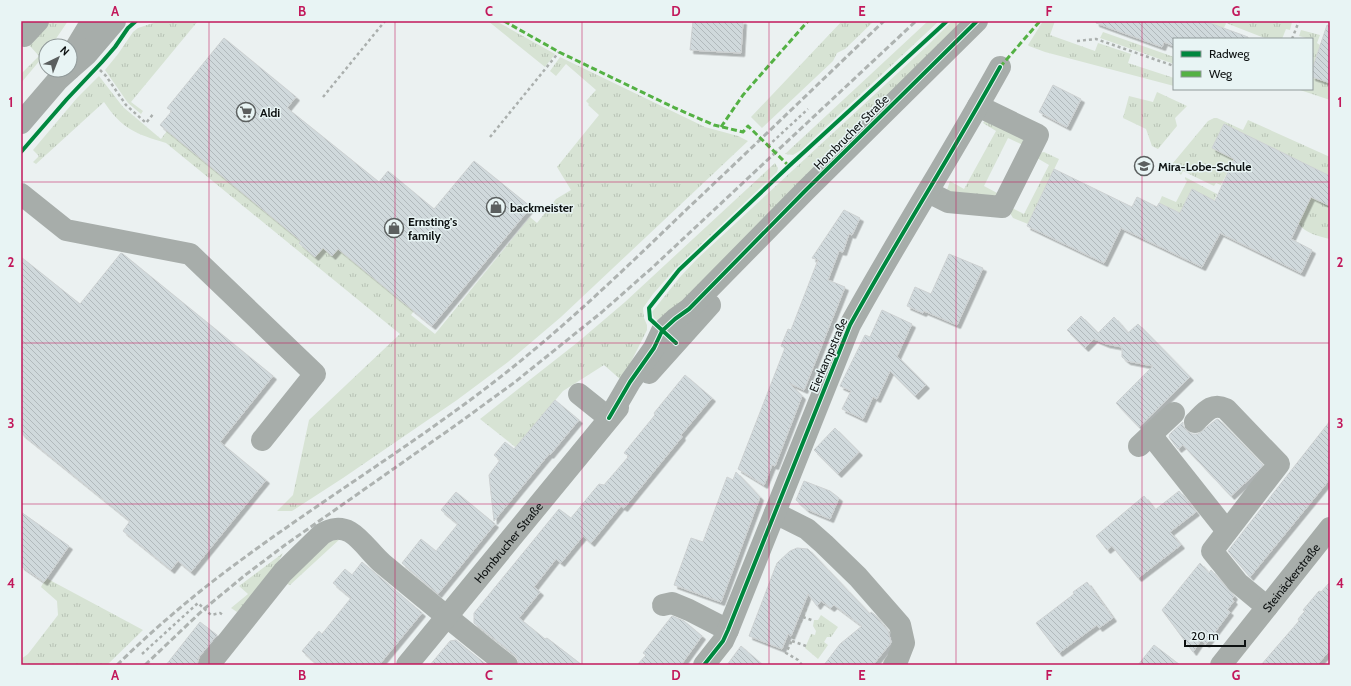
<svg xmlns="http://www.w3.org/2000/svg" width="1351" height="686" viewBox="0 0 1351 686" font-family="Cabin,sans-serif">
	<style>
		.grass { fill: url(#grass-tufts) }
		.building { fill: url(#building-back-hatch); stroke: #cdd1d2; filter: url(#shadow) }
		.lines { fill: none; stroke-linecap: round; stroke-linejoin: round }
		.path { stroke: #aaafad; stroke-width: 2.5; stroke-dasharray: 3 3; stroke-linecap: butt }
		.minor { stroke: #a7adaa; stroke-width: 22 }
		.rail { stroke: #aeb3b1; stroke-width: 3; stroke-dasharray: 6 3; stroke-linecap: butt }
		.quiet { stroke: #54b144; stroke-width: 3; stroke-dasharray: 6 3; stroke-linecap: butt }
		.cycleway-casing { stroke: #e8f4f4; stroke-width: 6 }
		.cycleway { stroke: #00873e; stroke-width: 4 }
		.grid { fill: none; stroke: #c2185b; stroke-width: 1; stroke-opacity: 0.55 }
		.labels { text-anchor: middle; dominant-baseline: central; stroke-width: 3; stroke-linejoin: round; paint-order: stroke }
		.poi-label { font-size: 12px; font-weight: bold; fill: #0d1111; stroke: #e8f4f4; text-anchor: start }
		.street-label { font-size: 12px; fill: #0d1111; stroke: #e8f4f4 }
		.neatline { fill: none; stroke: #c2185b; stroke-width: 1.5 }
		.grid-label { font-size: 13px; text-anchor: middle; font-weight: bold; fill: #c2185b }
	</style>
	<defs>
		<pattern id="grass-tufts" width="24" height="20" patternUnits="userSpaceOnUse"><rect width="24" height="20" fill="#d7e3d4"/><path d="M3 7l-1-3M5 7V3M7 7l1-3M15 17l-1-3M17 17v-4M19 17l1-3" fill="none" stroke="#b7c2b5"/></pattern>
		<pattern id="building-back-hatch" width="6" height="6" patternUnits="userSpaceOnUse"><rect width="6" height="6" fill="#d0d9dc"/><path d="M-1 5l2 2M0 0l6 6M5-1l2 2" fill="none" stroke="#b1b9bc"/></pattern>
		<filter id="shadow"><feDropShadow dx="3.5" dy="3.5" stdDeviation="0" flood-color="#0004"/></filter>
	</defs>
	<rect width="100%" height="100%" fill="#ebf1f1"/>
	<!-- grass -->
	<path class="grass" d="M49,21H68L51,46H46V53L21,83V74L39,56L29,45Z
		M159,21H198L131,102L143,111L141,114L128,103L105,70L118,54L133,32L138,28Z
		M488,21H496L555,54L545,67Z
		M842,21H874L845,49L837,53L833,61L762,128L751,117Z
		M928,21H939L801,150L793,155L785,154Z
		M952,21H962L662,324L654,318L652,312L680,277L697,259L928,45Z
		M1043,21H1055L1050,35L1095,51L1098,43L1131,54L1128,63L1174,78V86L1045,52L1029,46L1028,45Z
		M1204,21H1289L1292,22L1290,30L1286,29L1282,39H1267L1226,23L1224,28Z
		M1301,30L1320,35L1317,43L1320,45L1326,30L1330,48L1320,45L1312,70V45L1313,40L1299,36Z
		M1103,32L1174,57V64L1100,38Z
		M560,57L705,127L738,136L748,141L561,317L508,362L457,400L343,478L292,511H277L293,495L309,420L400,334L166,143C136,134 122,129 104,102L36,164L33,162L39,156L33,150L77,98L99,76L123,107L161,139L167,131L172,135L301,241L299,244L315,257L323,248L332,256L338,249L414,311L411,315L435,334L530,217L537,223L556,199L571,190L557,167L599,115L588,105L589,104L586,101L596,90L566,64L556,76L550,71Z
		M1312,77L1330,83V100L1297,89H1312Z
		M1157,92L1187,106L1175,118L1177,126L1158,149L1152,146L1146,129L1123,118L1129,96L1153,102Z
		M1214,118H1217L1243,130L1248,120L1330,157V176L1224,124L1212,148L1234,159L1221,185L1216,183L1214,186L1183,171L1181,175L1173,166V163L1208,121Z
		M986,119L1023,138V145L1008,138L984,186L999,194L997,196L946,193L950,181L964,189L996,131L983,123Z
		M1044,152L1059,159L1028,224L1013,218L1010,213L1012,208L1024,214L1049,165L1037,158L1040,153Z
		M775,163L778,168L777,172L675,269L653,294L643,308L644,318L647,325V330L627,370L620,379L604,365L563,391L527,434L519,450L480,419L578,342L625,302Z
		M1185,177L1217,194L1214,201L1192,189L1180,213L1159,203L1162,196L1176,202L1187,181L1185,179Z
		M1311,197L1330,206V239C1318,236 1306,234 1298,223Z
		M341,538L290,585L287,584L323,542Z
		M283,553L271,576L237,612L231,608L248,594L239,586Z
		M46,578L143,630L107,665H21V659L28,654L58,615L57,601L41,587Z
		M821,615L838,627L831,637H827L824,642L828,645L818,659L805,648L811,634L815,635L816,631L813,626L814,620H818Z"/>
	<!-- building -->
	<path class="building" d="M693,21H743L741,53L690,50Z
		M1096,21H1204L1248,37V39H1174V46L1164,42L1162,47L1096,23Z
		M1327,25L1330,26V83L1312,77V70Z
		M224,38L296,97L287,108L379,182L388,171L434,209L474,161L531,207L432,326L338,249L332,256L323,248L315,257L299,243L301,241L160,125L172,111L167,108Z
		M1053,85L1081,99L1067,127L1039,112Z
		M1224,124L1330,176V206L1311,197L1291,239L1312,250L1301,273L1220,233L1202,267L1121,228L1104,263L1027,226L1054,169L1132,207L1137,197L1157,207L1159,203L1180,213L1192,189L1215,201L1234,159L1212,148Z
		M844,210L860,218L852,235L849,234L843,252L839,251L828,280L845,287L804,390L789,383L802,396L775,466L772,465L764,485L738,469L785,348L781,346L788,329L791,330L818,260L812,258Z
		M121,253L123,254L273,376L220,442L266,480L191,572L178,561L171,570L123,531L130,521L21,433V257L80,304Z
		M949,254L983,268L957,325L924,311L923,313L907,306L915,287L931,294Z
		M882,310L912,324L897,356L926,385L915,396L890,371L877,399L873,397L863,419L842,409L851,391L840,386L865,335L870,337Z
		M1081,316L1098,333L1114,317L1128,333L1138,324L1190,377L1139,427L1116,403L1153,366L1127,361L1122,357V347L1106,344L1094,339L1085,348L1067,330Z
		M685,375L712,398L681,435L682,437L624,508L621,506L591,543L583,536L561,563L556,559L534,587L540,592L519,618L545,639L547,638L582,665H519L518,660L515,655L474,623V613L559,509L571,518L599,484L604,485L629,456L624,453L655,415L654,413Z
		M555,400L579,420L550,455L549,454L494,521L489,475L500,460L494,455L505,442L514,449Z
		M1217,419L1219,420L1263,465L1258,471L1231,496L1183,445L1178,449L1169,437L1170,434L1183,422V426L1187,431L1192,434H1198Z
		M1330,421V479L1250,577L1228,551Z
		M835,428L859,452L838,474L814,450Z
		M736,472L760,497L721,602L674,585L691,538L703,542L727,477L733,480Z
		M804,481L830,491L839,498L830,519L806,509L796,500Z
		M1179,491L1196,512L1170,532L1181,545L1138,578L1112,546L1107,550L1096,536L1144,496L1155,510Z
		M456,492L495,524L438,594L402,563L421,539L436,551L458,524L441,510Z
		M21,512L69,546L44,582L21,566Z
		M797,548L808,549L870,614L871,612L874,614L888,631L891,642L890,644L873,665H824L840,644L862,626L834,605L831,608L821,601L817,606L808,594L791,636L788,634L782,649L749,636L777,563L790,551Z
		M362,562L422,613L379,665H318L302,651L319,631L322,634L351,598L333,583L345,569L352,575Z
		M1200,563L1209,573L1211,570L1234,596L1232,599L1234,601L1227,610L1230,612L1206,644L1201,640L1193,652L1162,610Z
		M1087,582L1113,618L1099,628L1097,625L1059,653L1036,623L1074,594L1073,592Z
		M1330,582V650L1317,665H1261L1299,621L1298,619L1305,611L1303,610L1319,591L1321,592Z
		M672,616L684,621L702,636L681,665H637L646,655L643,653Z
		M200,622L217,635L199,657L197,665H166Z
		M456,640L468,650L487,665H430L450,641Z
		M1154,645L1180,665H1138Z
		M741,646L763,665H727Z"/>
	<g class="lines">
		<!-- path -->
		<path class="path" d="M1292,39L1299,21
			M1077,41L1096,39L1174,66
			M100,70L106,76L126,105L146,123L154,113
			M323,97L385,21
			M490,137L559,52
			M768,146L808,109
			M803,617L809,600
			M792,641L806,646
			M142,654L198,603L211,615L220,613L223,615
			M802,665L798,660L786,653L803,617L814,621"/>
		<!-- minor -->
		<g class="minor">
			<path d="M24,36L38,21"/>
			<path d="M72,54L92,21"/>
			<path d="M70,69L86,55L115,21"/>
			<path d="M21,123L57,81L69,70"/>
			<path d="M928,192L948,202L1002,207L1038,135L978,106"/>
			<path d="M21,194L66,230L190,254L315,374L262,440"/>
			<path d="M649,373L710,305"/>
			<path d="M579,394L609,418"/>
			<path d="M609,418L630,382L654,348L662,331L675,319L689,309L806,190L977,21"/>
			<path d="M1195,422C1205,412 1212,402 1226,409L1279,464L1212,551L1238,583L1267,607"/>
			<path d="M1151,435L1227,531"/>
			<path d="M1139,446L1174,413"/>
			<path d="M775,513L807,529L824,544L858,577L900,625L904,643L897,661L894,665"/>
			<path d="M663,605L672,603L689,610L728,630"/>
			<path d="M209,665L283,572L322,534C331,528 341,527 350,532C362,539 372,555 383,564C424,598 465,632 507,665"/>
			<path id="s1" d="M407,665L618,408"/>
			<path d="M704,665L723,641L728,630L850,325C898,238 952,154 1000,67"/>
			<path id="s2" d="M1221,665L1330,528"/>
		</g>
		<!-- rail -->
		<path class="rail" d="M117,665C158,625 202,588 248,555C334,492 425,437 508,371C571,321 629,265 687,209C753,147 818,84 884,21
			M145,665L204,609L244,576L285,545L456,425L515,382L602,312L653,267L916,21"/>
		<!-- quiet -->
		<path class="quiet" d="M504,21L559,52L675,108L714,125L743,132L748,126L789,166
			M1000,67L1040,21
			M721,127L743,95L808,21"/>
		<defs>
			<path id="cycleway" d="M21,152L67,99L102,62L115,47L128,28L136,21
				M676,343L650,319L649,308L679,270L789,166L947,21
				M609,418L630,382L654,348L662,331L675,319L689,309L806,190L977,21
				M704,665L723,641L728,630L850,325C898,238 952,154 1000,67"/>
		</defs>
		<!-- cycleway casing -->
		<use href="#cycleway" class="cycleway-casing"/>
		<!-- cycleway -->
		<use href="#cycleway" class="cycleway"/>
	</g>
	<!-- grid -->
	<path class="grid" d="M209,21V665M395,21V665M582,21V665M769,21V665M956,21V665M1142,21V665M21,182H1330M21,343H1330M21,504H1330"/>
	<!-- icons -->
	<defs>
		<symbol id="supermarket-ring" viewBox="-11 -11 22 22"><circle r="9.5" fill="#e8f4f4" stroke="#5b5f5f" stroke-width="1.5"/><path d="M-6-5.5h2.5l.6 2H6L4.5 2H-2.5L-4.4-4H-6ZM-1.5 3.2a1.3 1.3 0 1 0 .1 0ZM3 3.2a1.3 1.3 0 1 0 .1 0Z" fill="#5b5f5f"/></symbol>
		<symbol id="school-ring" viewBox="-11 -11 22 22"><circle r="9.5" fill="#e8f4f4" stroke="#5b5f5f" stroke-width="1.5"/><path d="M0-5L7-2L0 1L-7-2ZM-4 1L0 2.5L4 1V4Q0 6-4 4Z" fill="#5b5f5f"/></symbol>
		<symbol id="shop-ring" viewBox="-11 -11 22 22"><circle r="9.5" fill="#e8f4f4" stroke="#5b5f5f" stroke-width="1.5"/><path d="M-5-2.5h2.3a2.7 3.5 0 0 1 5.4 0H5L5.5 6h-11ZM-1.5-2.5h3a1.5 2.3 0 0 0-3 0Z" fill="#5b5f5f"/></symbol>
	</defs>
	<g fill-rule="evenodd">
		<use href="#supermarket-ring" x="235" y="101" width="22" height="22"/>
		<use href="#school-ring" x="1133" y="155" width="22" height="22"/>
		<use href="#shop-ring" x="485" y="196" width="22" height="22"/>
		<use href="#shop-ring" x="383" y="217" width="22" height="22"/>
	</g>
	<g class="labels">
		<!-- poi labels -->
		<g class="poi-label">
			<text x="260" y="112">Aldi</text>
			<text x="1158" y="166">Mira-Lobe-Schule</text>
			<text x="510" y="207">backmeister</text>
			<text x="408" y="221">Ernsting's<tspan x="408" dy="14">family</tspan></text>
		</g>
		<!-- street labels -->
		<g class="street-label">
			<text transform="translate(851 132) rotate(-45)">Hombrucher Straße</text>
			<text transform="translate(828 355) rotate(-67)">Eierkampstraße</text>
			<text stroke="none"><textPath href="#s1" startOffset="159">Hombrucher Straße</textPath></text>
			<text stroke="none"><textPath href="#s2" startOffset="112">Steinäckerstraße</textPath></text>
		</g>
	</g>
	<!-- border -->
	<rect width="1351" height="686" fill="none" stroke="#e8f4f4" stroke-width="44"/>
	<!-- legend -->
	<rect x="1173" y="38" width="140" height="52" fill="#e8f4f4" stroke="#909999"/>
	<rect x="1181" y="51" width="20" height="6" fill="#00873e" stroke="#909999"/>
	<text x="1209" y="58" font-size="12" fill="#0d1111">Radweg</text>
	<rect x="1181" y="71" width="20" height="6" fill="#54b144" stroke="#909999"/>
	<text x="1209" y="78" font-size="12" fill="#0d1111">Weg</text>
	<!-- north arrow -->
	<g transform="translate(58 58) rotate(43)"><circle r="19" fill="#e8f4f4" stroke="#909999"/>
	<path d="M0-3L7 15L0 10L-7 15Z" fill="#5b5f5f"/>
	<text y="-6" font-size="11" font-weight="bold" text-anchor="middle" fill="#0d1111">N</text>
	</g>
	<!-- scale -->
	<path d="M1185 640v6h60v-6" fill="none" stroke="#0d1111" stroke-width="2"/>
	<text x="1191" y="640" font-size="12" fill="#0d1111" stroke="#e8f4f4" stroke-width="3" paint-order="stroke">20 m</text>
	<rect x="22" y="22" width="1307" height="642" class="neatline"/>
	<g class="grid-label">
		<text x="115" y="16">A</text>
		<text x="302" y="16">B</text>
		<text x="489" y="16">C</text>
		<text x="676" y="16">D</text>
		<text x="862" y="16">E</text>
		<text x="1049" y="16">F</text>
		<text x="1236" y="16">G</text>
		<text x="11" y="107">1</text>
		<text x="1340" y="107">1</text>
		<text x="11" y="267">2</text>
		<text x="1340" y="267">2</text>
		<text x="11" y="428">3</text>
		<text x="1340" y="428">3</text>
		<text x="11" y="588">4</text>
		<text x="1340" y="588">4</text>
		<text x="115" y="680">A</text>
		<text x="302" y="680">B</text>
		<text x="489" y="680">C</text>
		<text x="676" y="680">D</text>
		<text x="862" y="680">E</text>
		<text x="1049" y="680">F</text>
		<text x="1236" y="680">G</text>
	</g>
</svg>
